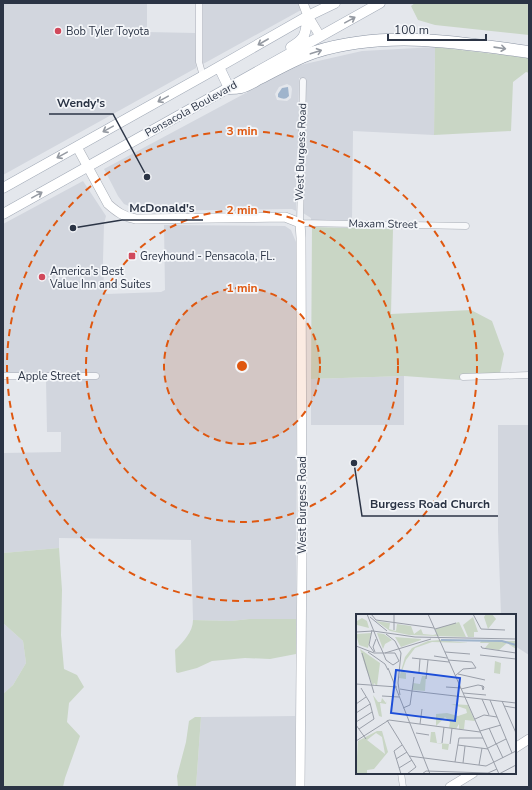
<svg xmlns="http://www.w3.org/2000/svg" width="532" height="790" viewBox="0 0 532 790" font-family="'Nunito Sans',sans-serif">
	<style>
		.built { fill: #d2d6de; fill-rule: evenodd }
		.green { fill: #c9d6c5 }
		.water { fill: #9fb4cc }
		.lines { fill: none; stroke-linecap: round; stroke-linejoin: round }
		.street-casing { stroke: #a9aeb7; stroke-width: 7 }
		.secondary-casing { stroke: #a9aeb7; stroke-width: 10 }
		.primary-casing { stroke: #a3abb8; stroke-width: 11 }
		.highway-casing { stroke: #8b94a3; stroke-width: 13 }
		.street { stroke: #f7f8fa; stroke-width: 6 }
		.secondary { stroke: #fff; stroke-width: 9 }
		.primary { stroke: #fff; stroke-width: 10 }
		.highway { stroke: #fff; stroke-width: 12 }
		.oneway { stroke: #959aa2 }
		.ring { fill: none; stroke: #df570f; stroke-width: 2; stroke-dasharray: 7 5 }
		.poi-dot { fill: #d1495b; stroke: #f4f6f9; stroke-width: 1.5 }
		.labels { text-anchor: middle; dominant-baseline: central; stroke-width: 3.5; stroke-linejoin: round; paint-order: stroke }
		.poi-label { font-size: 11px; fill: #2b3445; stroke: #f4f6f9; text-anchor: start }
		.street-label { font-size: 11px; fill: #2b3445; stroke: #f4f6f9 }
		.inset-river { fill: none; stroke: #9fb4cc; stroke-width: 2 }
		.inset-road { fill: none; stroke: #9a9fa9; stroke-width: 1 }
		.view { fill: #1d4ed8; fill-opacity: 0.15; stroke: #1d4ed8; stroke-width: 2 }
		.inset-edge { fill: none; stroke: #2b3445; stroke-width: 2 }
		.centre { fill: #df570f; stroke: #f4f6f9; stroke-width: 2 }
		.ring-label { font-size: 12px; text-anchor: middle; font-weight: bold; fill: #df570f; stroke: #f4f6f9; stroke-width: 3.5; stroke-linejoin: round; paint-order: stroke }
		.leader { fill: none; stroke: #2b3445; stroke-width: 1.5 }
		.callout-dot { fill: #2b3445; stroke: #f4f6f9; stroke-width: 1.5 }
		.callout-label { font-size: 12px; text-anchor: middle; font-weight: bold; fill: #2b3445; stroke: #f4f6f9; stroke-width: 3.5; stroke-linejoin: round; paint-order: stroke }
	</style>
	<rect width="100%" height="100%" fill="#e4e7ec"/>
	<!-- built -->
	<path class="built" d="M3,3H147V32L195,33L196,68L3,175Z
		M203,3H299L301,10L203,64Z
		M435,47L434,135L353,131L352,221L311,220V218L303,213L304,162L306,148V78H299L298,148L296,162V211L292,209L141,211L124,204L118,196L104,169L296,66L362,51ZM287,84L291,86L292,89L291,98L287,101L277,100L275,94L279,87Z
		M83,181L106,216L104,224L103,260L104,291L107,294L161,292L165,290L164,225L285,226L291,230L296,242V619H249L231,621L193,620L191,540L59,538V548L3,553V453L61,452V432H47L46,379H99V373H3V224Z
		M404,376V425H311V379Z
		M498,425H529V655L515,646V615H501L498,530Z
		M3,623L23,641L26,663L13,685L3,694Z
		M295,716V787H196L201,717Z"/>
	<!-- green -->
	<path class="green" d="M415,3H529V35L435,25L418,20L411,6Z
		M435,47L529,58V73L526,72L513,82L511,131L434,135Z
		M312,227L393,229L391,314L471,310L492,321L504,354L500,373L460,374V380L404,376L311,379Z
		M59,548L62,590L61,635L64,669L77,675L84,687L69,703L67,722L80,736L65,778L63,787H3V694L13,685L26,663L23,641L3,623V553Z
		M249,619H296V654L270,659L245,658L212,661L197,668L178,673L176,672L175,650C183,642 193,632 193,620L231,621Z
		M195,717H201L196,787H178L177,776L186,742L189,721Z"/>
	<!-- water -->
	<path class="water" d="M288,87L289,96C285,100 283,99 278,97V94L282,88Z"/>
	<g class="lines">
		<defs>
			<path id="street" d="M199,3V62L203,76
				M303,81L300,223L466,226
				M3,376H96
				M463,377L529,375
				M401,773L403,787"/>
			<path id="secondary" d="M303,3L308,16L320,36
				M77,147L108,204C117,212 124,217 136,219L285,217L300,223L301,238L302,549L300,787
				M515,748L529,739
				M450,787L473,773"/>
			<path id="primary" d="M291,47C307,38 305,33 308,16
				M219,67L229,88
				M3,188L203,76L308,16L335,3
				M3,214L380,3"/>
			<path id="highway" d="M229,88C233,88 237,88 241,87C247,86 254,81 260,78C278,69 296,58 315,52C387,30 456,42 529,52"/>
		</defs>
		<!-- street casing -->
		<use href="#street" class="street-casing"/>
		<!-- secondary casing -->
		<use href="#secondary" class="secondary-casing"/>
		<!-- primary casing -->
		<use href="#primary" class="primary-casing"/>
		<!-- highway casing -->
		<use href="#highway" class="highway-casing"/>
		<!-- street -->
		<use href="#street" class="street"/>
		<!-- secondary -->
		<use href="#secondary" class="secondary"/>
		<!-- primary -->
		<use href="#primary" class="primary"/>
		<!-- highway -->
		<use href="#highway" class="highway"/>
	</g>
	<!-- one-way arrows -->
	<defs><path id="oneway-shaft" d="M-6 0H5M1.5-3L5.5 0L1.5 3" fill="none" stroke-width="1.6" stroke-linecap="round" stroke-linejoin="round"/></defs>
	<g class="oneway">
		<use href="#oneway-shaft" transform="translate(350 20) rotate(-29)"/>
		<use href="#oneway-shaft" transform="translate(263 42) rotate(150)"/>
		<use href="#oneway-shaft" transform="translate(500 48) rotate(8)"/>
		<use href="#oneway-shaft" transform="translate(316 52) rotate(-18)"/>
		<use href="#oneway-shaft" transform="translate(163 99) rotate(151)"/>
		<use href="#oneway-shaft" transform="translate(108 129) rotate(151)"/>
		<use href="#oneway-shaft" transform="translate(62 155) rotate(151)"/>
		<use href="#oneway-shaft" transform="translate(37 195) rotate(-29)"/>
	</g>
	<!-- distance rings -->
	<circle cx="242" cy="366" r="78" fill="#df570f" fill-opacity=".12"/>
	<g class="ring">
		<circle cx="242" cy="366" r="78"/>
		<circle cx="242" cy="366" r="156"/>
		<circle cx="242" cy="366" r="235"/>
	</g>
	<!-- markers -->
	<g class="poi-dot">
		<circle cx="58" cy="31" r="4"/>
		<rect x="128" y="252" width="8" height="8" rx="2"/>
		<circle cx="42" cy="277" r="4"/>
	</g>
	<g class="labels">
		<!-- poi labels -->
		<g class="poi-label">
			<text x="66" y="31">Bob Tyler Toyota</text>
			<text x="140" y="256">Greyhound - Pensacola, FL.</text>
			<text x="50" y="271">America's Best<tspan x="50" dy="13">Value Inn and Suites</tspan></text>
		</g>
		<!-- street labels -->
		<g class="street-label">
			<text transform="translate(191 109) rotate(-29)">Pensacola Boulevard</text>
			<text transform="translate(301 152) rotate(-88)">West Burgess Road</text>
			<text transform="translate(383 224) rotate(1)">Maxam Street</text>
			<text x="49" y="376">Apple Street</text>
			<text transform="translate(302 505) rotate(-90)">West Burgess Road</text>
		</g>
	</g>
	<!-- overview -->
	<g transform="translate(356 614)">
		<rect width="160" height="160" fill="#e4e7ec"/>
		<path d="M130,0H136L140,5L132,15L128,3ZM117,3L122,18H118V23H112L107,11ZM6,4L11,7L13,14L1,11V7ZM20,7L34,9L33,15L40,17L41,10L55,12L58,20L65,15L67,20L77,21L81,20L79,15L103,8L110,23L53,21L34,17ZM15,19L12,34L3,31L0,20ZM21,19L28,20L36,26L29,30L27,35ZM39,23L65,25V26L45,33ZM84,26L113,29L76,28L59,34L50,46L46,57L50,59V65L43,64L49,43L56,34L72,27ZM125,27H160V35L151,29L143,36L129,34L133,29H124ZM4,35L24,49L21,72L18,69L17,72L10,55H13H10ZM139,47L145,49L144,60L138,59ZM66,62H70L69,77L56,76L57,69L64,70ZM17,81L22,88H25L26,84L30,89L31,86L30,90L24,89L26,103L23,102ZM95,90L112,91L119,107L109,106L108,115H103V110L100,115L93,114L94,108L89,103L80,112V100L91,99L102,102L111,99L110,95ZM21,117H26L32,138L18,155L11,156V160H0L2,127ZM20,119L26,123L29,140L11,126ZM75,118H79L81,129L93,130L92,136L86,135V130L74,128Z" fill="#c9d6c5" fill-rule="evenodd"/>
		<path class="inset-river" d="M85,26L146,27L160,31"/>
		<path class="inset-road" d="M15,0L20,6L78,14M38,0V16M72,0L143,160M117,0L125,15L149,16M14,3L31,17M79,15L100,9M16,16L13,31L18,38M0,18L17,17L59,23L160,25M30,20L39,27L45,39L42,69L44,81M0,32L18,39H39L43,47L37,51L30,46L28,41L25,34L23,30L11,0M125,32L126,34L160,39M12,38L29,50L32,56M19,38L17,33L20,25M89,38L114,40M6,39L18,79M29,39L75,25M124,41L160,45M78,42L91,44M56,44L93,48M92,46L116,48L120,54L107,55L99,62M32,54L74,160M63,58L64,45M102,60L129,66M70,65L72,46M0,70L41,73M90,73L105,74M44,75L56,77L58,63M105,75L122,71L127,72L128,73L127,76L126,72M107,79L130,81M26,82L43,83M126,85L133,101M134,86L156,139M146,87L160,119M0,90L10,83M148,92L160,94M47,94L54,91L56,77L160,89M0,99L14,90M119,105L128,101L141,103M31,106L60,153L51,160M0,108L16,98M64,110L66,95M0,111L10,125M133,114L140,130M3,115L18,105L14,89L5,74M124,117L145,111M60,119L73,121M0,127L33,106L124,118M86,129L88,113M140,129L147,144M94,130L96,114M102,131L132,135M132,134L150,125M53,142L130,152L160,137M40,145L51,138M99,148L103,124H127M107,149L109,132M123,151L126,134M43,154L56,146M45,160L38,137L46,131M66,160L70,157L132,159L141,155M143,160L160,151"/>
		<path class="view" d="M40,56L104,64L99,107L35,99Z"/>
		<rect width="160" height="160" class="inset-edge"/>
	</g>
	<circle cx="242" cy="366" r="6" class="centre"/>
	<g class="ring-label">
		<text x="242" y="135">3 min</text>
		<text x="242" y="214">2 min</text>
		<text x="242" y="292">1 min</text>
	</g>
	<!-- callouts -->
	<path class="leader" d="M147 177L113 114H49M73 228L122 220H203M354 463L362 516H498"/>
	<g class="callout-dot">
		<circle cx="147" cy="177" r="4"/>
		<circle cx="73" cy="228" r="4"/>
		<circle cx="354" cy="463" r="4"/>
	</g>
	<g class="callout-label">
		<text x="81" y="107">Wendy's</text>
		<text x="162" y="212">McDonald's</text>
		<text x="430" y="508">Burgess Road Church</text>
	</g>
	<!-- border -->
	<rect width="532" height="790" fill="none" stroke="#2b3445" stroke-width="8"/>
	<!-- scale -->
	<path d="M388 34v6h98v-6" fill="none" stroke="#2b3445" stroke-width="2"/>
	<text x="394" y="34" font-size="12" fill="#2b3445" stroke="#f4f6f9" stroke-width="3" paint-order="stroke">100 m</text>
</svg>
